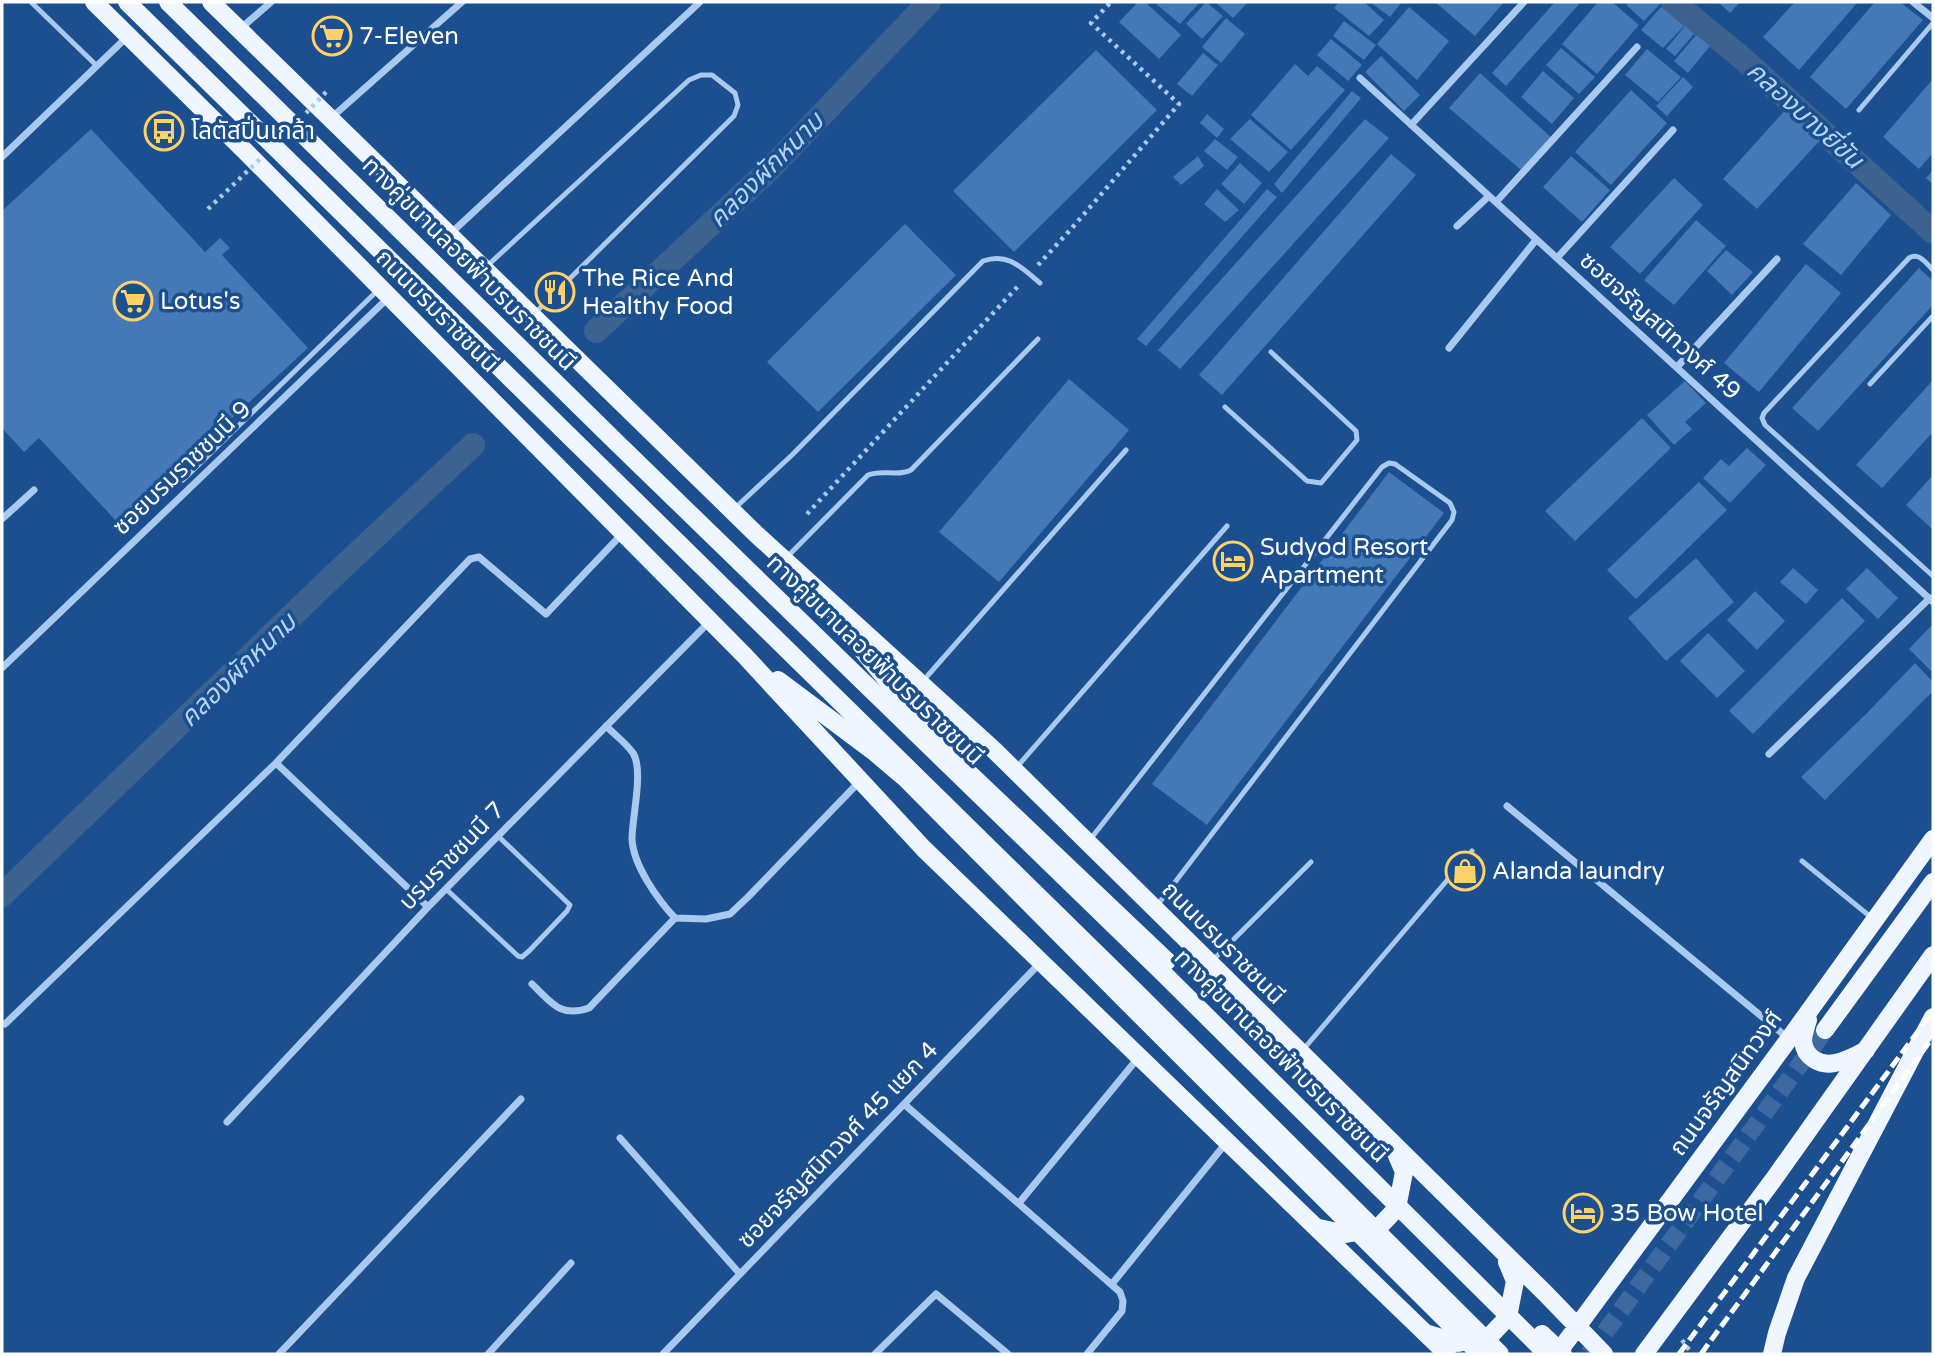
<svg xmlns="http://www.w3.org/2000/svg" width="1935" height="1356" viewBox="0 0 1935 1356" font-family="'Varela Round','Noto Sans Thai',sans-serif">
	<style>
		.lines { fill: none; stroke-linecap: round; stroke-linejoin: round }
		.canal { stroke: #3c6290; stroke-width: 24 }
		.building { fill: #4478b7 }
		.primary-tunnel { stroke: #3d69a0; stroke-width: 18; stroke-dasharray: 18 9; stroke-linecap: butt }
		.path { stroke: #a9c9ee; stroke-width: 4.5; stroke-dasharray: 3.5 5; stroke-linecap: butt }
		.service { stroke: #a9c9ee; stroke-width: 5 }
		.minor { stroke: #a9c9ee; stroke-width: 7 }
		.primary { stroke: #f0f6ff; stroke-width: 18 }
		.rail { stroke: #fff; stroke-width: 5; stroke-dasharray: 12 5; stroke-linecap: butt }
		.path-bridge { stroke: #a9c9ee; stroke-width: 4.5; stroke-dasharray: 3.5 5; stroke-linecap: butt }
		.primary-bridge { stroke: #f0f6ff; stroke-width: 18 }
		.labels { text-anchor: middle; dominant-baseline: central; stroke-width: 7; stroke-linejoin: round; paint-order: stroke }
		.poi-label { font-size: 24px; fill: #fff; stroke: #1b4f8f; text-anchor: start }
		.street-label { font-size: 24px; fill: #fff; stroke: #1b4f8f }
		.water-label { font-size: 26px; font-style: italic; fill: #b5d3f5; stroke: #1b4f8f }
	</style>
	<rect width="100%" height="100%" fill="#1b4f8f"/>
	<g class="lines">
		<!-- canal -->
		<path class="canal" d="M1673,2L1741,57L1933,232
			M596,331L771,168L929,2
			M2,895L329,580L473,445"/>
	</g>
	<!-- building -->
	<path class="building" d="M1138,2H1145L1181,35L1159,59L1119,22Z
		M1154,2H1200L1180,24Z
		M1206,2L1223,16L1202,39L1186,24Z
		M1215,2H1248L1233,18Z
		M1339,2H1364L1384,20L1369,36L1334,8Z
		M1370,2H1402L1390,17Z
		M1435,2H1504L1475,36Z
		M1555,2H1581L1506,86L1492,73Z
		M1598,2H1612L1639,25L1597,74L1562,44Z
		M1630,2H1662L1644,21L1626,5Z
		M1718,2H1740L1730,13Z
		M1795,2H1858L1799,70L1763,37Z
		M1875,2H1900L1923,20L1846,109L1810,77Z
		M1409,7L1449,41L1417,80L1377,44Z
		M1661,7L1684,26L1663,48L1641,30Z
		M1226,18L1245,34L1221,63L1202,47Z
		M1344,21L1376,45L1364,60L1333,36Z
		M1685,26L1694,34L1675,56L1666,49Z
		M1696,35L1710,46L1688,73L1674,61Z
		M1331,39L1362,65L1348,81L1317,55Z
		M1561,48L1595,77L1579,94L1546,65Z
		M1647,49L1681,77L1658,102L1625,75Z
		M1096,50L1157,110L1014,252L953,191Z
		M1203,53L1218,65L1192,96L1177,84Z
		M1381,56L1420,95L1404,111L1365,72Z
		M1295,64L1308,76L1317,66L1345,90L1291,150L1251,115Z
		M1543,71L1574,98L1552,124L1521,97Z
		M1480,73L1551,137L1521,170L1449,108Z
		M1683,77L1693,87L1667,116L1656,106Z
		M1933,79V153L1919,169L1883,137Z
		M1631,90L1667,123L1611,185L1575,152Z
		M1352,91L1361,98L1282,193L1274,184Z
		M1787,108L1822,138L1757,209L1723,179Z
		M1207,114L1224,129L1217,138L1200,123Z
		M1250,119L1288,152L1269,172L1230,139Z
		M1365,119L1389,138L1180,369L1158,350Z
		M91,129L205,252L220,238L230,248L222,255L308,348L118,523L39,438L24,452L2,428V211Z
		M1215,139L1238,157L1227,170L1204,151Z
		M1391,154L1416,175L1222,395L1199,375Z
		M1198,156L1204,166L1181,185L1173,177Z
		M1571,156L1610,190L1582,222L1543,187Z
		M1240,163L1262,183L1244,204L1221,184Z
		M1933,170V184L1926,178Z
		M1674,178L1703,205L1640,274L1610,247Z
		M1856,183L1891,215L1841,275L1803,244Z
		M1217,189L1239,210L1225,222L1204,204Z
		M1267,189L1277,197L1146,346L1137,339Z
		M1696,220L1726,246L1674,305L1644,280Z
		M905,224L956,275L818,412L767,362Z
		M1726,250L1753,272L1732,295L1707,271Z
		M1806,264L1841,293L1759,392L1724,363Z
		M1919,268L1933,281V305L1818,431L1792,408Z
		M1069,379L1129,430L999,582L939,532Z
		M1933,380V432L1882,488L1856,465Z
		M1685,381L1706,403L1685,422L1692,429L1674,445L1647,415Z
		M1642,418L1671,448L1575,541L1545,511Z
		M1747,448L1766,465L1730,503L1703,478L1721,459L1729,466Z
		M1389,472L1444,513L1207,825L1152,784Z
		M1933,475V527L1932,529L1906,505Z
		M1699,482L1727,510L1636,599L1607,570Z
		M1696,558L1734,602L1666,661L1628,618Z
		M1793,568L1818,590L1806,604L1780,582Z
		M1867,568L1898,598L1878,619L1846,589Z
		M1755,591L1785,621L1757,650L1727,620Z
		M1842,598L1865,621L1753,734L1729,711Z
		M1933,624V673L1909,649Z
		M1708,633L1745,671L1717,698L1680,661Z
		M1915,663L1933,682V691L1825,800L1801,777L1868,712Z"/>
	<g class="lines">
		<!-- primary-tunnel -->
		<path class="primary-tunnel" d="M1589,1354L1825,1030"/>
		<!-- path -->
		<path class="path" d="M1038,265L1072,228L1179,104L1091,23L1111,2
			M807,514L1020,284
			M1682,1340L1692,1354"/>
		<!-- service -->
		<path class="service" d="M31,2L97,66
			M1859,110L1933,23
			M487,266L689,80L701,75H712L735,93L738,105L734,116L534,314
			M1933,270C1926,263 1919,252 1909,258L1764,413L1762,418L1765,425L1933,576
			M1870,384L1933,316
			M1225,407L1307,481L1321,483L1357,440L1356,431L1271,352
			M183,480L379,289
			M735,508L792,455L983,261C1008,252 1022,268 1040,283
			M787,557L868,475C882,469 898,477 911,470L1038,339
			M923,681L1126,450
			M1016,768L1227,526
			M1089,841L1382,467L1389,463L1395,464L1450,503L1454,512L1452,520L1156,907
			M1802,861L1872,918
			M446,889L518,956L522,957L529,951L567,911L570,905L498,836
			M1212,961L1311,862
			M1302,1051L1472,851"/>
		<!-- minor -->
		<path class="minor" d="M1913,2L1933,18
			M240,29L271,2
			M1360,78L1933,602
			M331,118L462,2
			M1411,125L1524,2
			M2,157L128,36
			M1496,202L1637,47
			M1457,226L1489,196
			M450,234L700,2
			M1557,258L1673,130
			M1449,348L1536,240
			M1677,367L1777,259
			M2,519L34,490
			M2,668L389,297
			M606,726C614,734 626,743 633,753C644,770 632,817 632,839C633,865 658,900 675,918L706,919L730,914L748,897L860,781
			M1769,754L1930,598
			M276,763L428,907
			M1507,806L1789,1039
			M532,984C552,1003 560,1018 589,1008L675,918
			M5,1024L276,763L470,559L479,557L546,614L622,534
			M904,1104L1120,1292L1123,1301L1122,1311L1087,1354
			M227,1122L428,907L709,622
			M620,1138L740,1274
			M1019,1203L1138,1058
			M1112,1284L1226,1143
			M279,1354L521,1099
			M488,1354L571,1263
			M663,1354L1040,963
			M875,1354L936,1294L1008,1354"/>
		<!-- primary -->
		<path class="primary" d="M94,2L247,153L744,655L924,849L1447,1354
			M211,2L757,535L995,751L1545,1293L1604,1354
			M836,618L909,707L970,774L1167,961
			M778,680L873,751L906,779L1127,1002
			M1808,1020C1806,1026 1803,1035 1803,1041C1805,1058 1820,1066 1835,1063C1846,1061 1857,1055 1866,1050
			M1825,1030L1933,882
			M1319,1228L1346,1234L1378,1228L1397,1208L1404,1172L1395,1151
			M1429,1334L1458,1343L1489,1337L1508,1317L1515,1281L1507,1262
			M1557,1354L1789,1039L1933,839
			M1644,1354L1776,1176L1933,955
			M1772,1354L1777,1333L1796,1278L1933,1017"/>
		<!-- rail -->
		<path class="rail" d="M1679,1354L1933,1011
			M1701,1354L1933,1037"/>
		<!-- path-bridge -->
		<path class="path-bridge" d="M306,113L328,90
			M208,209L260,159"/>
		<!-- primary-bridge -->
		<path class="primary-bridge" d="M127,2L1137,993L1500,1354
			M168,2L616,442L1160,970L1547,1354
			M1127,1002L1480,1354
			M1542,1334L1563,1354"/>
	</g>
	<!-- icons -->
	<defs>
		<symbol id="supermarket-ring" viewBox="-11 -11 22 22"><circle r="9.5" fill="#1b4f8f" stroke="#ffd166" stroke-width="1.5"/><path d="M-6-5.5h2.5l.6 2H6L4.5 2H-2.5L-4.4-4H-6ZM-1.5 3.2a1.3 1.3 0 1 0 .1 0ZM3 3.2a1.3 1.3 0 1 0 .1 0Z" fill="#ffd166"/></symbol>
		<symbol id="bus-ring" viewBox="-11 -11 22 22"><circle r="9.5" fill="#1b4f8f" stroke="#ffd166" stroke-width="1.5"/><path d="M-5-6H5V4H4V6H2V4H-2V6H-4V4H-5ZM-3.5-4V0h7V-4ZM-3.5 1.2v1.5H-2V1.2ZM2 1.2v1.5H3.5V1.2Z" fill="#ffd166"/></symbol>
		<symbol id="restaurant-ring" viewBox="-11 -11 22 22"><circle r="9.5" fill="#1b4f8f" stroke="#ffd166" stroke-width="1.5"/><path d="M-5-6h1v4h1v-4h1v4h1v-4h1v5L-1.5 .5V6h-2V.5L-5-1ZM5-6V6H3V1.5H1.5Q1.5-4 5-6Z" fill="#ffd166"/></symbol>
		<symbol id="hotel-ring" viewBox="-11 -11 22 22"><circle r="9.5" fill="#1b4f8f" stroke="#ffd166" stroke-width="1.5"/><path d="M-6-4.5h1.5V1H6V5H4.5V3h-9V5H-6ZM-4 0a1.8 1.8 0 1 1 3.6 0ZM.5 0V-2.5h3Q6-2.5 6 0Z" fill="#ffd166"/></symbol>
		<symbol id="shop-ring" viewBox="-11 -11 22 22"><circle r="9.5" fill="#1b4f8f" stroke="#ffd166" stroke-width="1.5"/><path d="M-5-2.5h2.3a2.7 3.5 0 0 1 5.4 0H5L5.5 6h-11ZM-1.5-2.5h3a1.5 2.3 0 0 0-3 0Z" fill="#ffd166"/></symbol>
	</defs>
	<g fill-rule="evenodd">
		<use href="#supermarket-ring" x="310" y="14" width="44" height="44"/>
		<use href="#bus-ring" x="142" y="109" width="44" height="44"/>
		<use href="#restaurant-ring" x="533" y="270" width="44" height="44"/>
		<use href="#supermarket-ring" x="111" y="279" width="44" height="44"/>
		<use href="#hotel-ring" x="1211" y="539" width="44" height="44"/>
		<use href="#shop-ring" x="1443" y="849" width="44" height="44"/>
		<use href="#hotel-ring" x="1561" y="1191" width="44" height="44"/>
	</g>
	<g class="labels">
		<!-- poi labels -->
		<g class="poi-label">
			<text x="359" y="36">7-Eleven</text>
			<text x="191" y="131">โลตัสปิ่นเกล้า</text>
			<text x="582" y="278">The Rice And<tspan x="582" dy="28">Healthy Food</tspan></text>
			<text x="160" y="301">Lotus's</text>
			<text x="1260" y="547">Sudyod Resort<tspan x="1260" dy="28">Apartment</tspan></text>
			<text x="1492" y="871">Alanda laundry</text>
			<text x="1610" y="1213">35 Bow Hotel</text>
		</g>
		<!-- street labels -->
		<g class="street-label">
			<text transform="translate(469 264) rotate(45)">ทางคู่ขนานลอยฟ้าบรมราชชนนี</text>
			<text transform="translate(437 311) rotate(45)">ถนนบรมราชชนนี</text>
			<text transform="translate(1660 326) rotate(42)">ซอยจรัญสนิทวงศ์ 49</text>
			<text transform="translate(182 468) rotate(-44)">ซอยบรมราชชนนี 9</text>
			<text transform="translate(875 660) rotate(44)">ทางคู่ขนานลอยฟ้าบรมราชชนนี</text>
			<text transform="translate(452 856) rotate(-46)">บรมราชชนนี 7</text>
			<text transform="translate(1223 943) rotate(45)">ถนนบรมราชชนนี</text>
			<text transform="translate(1281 1056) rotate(45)">ทางคู่ขนานลอยฟ้าบรมราชชนนี</text>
			<text transform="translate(1726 1083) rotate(-54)">ถนนจรัญสนิทวงศ์</text>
			<text transform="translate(838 1145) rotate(-46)">ซอยจรัญสนิทวงศ์ 45 แยก 4</text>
		</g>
		<!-- water labels -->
		<g class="water-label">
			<text transform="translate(1805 115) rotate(42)">คลองบางยี่ขัน</text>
			<text transform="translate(766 170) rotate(-45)">คลองผักหนาม</text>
			<text transform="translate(238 670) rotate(-44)">คลองผักหนาม</text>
		</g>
	</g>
	<!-- border -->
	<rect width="1935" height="1356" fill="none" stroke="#ffffff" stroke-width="7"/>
</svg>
